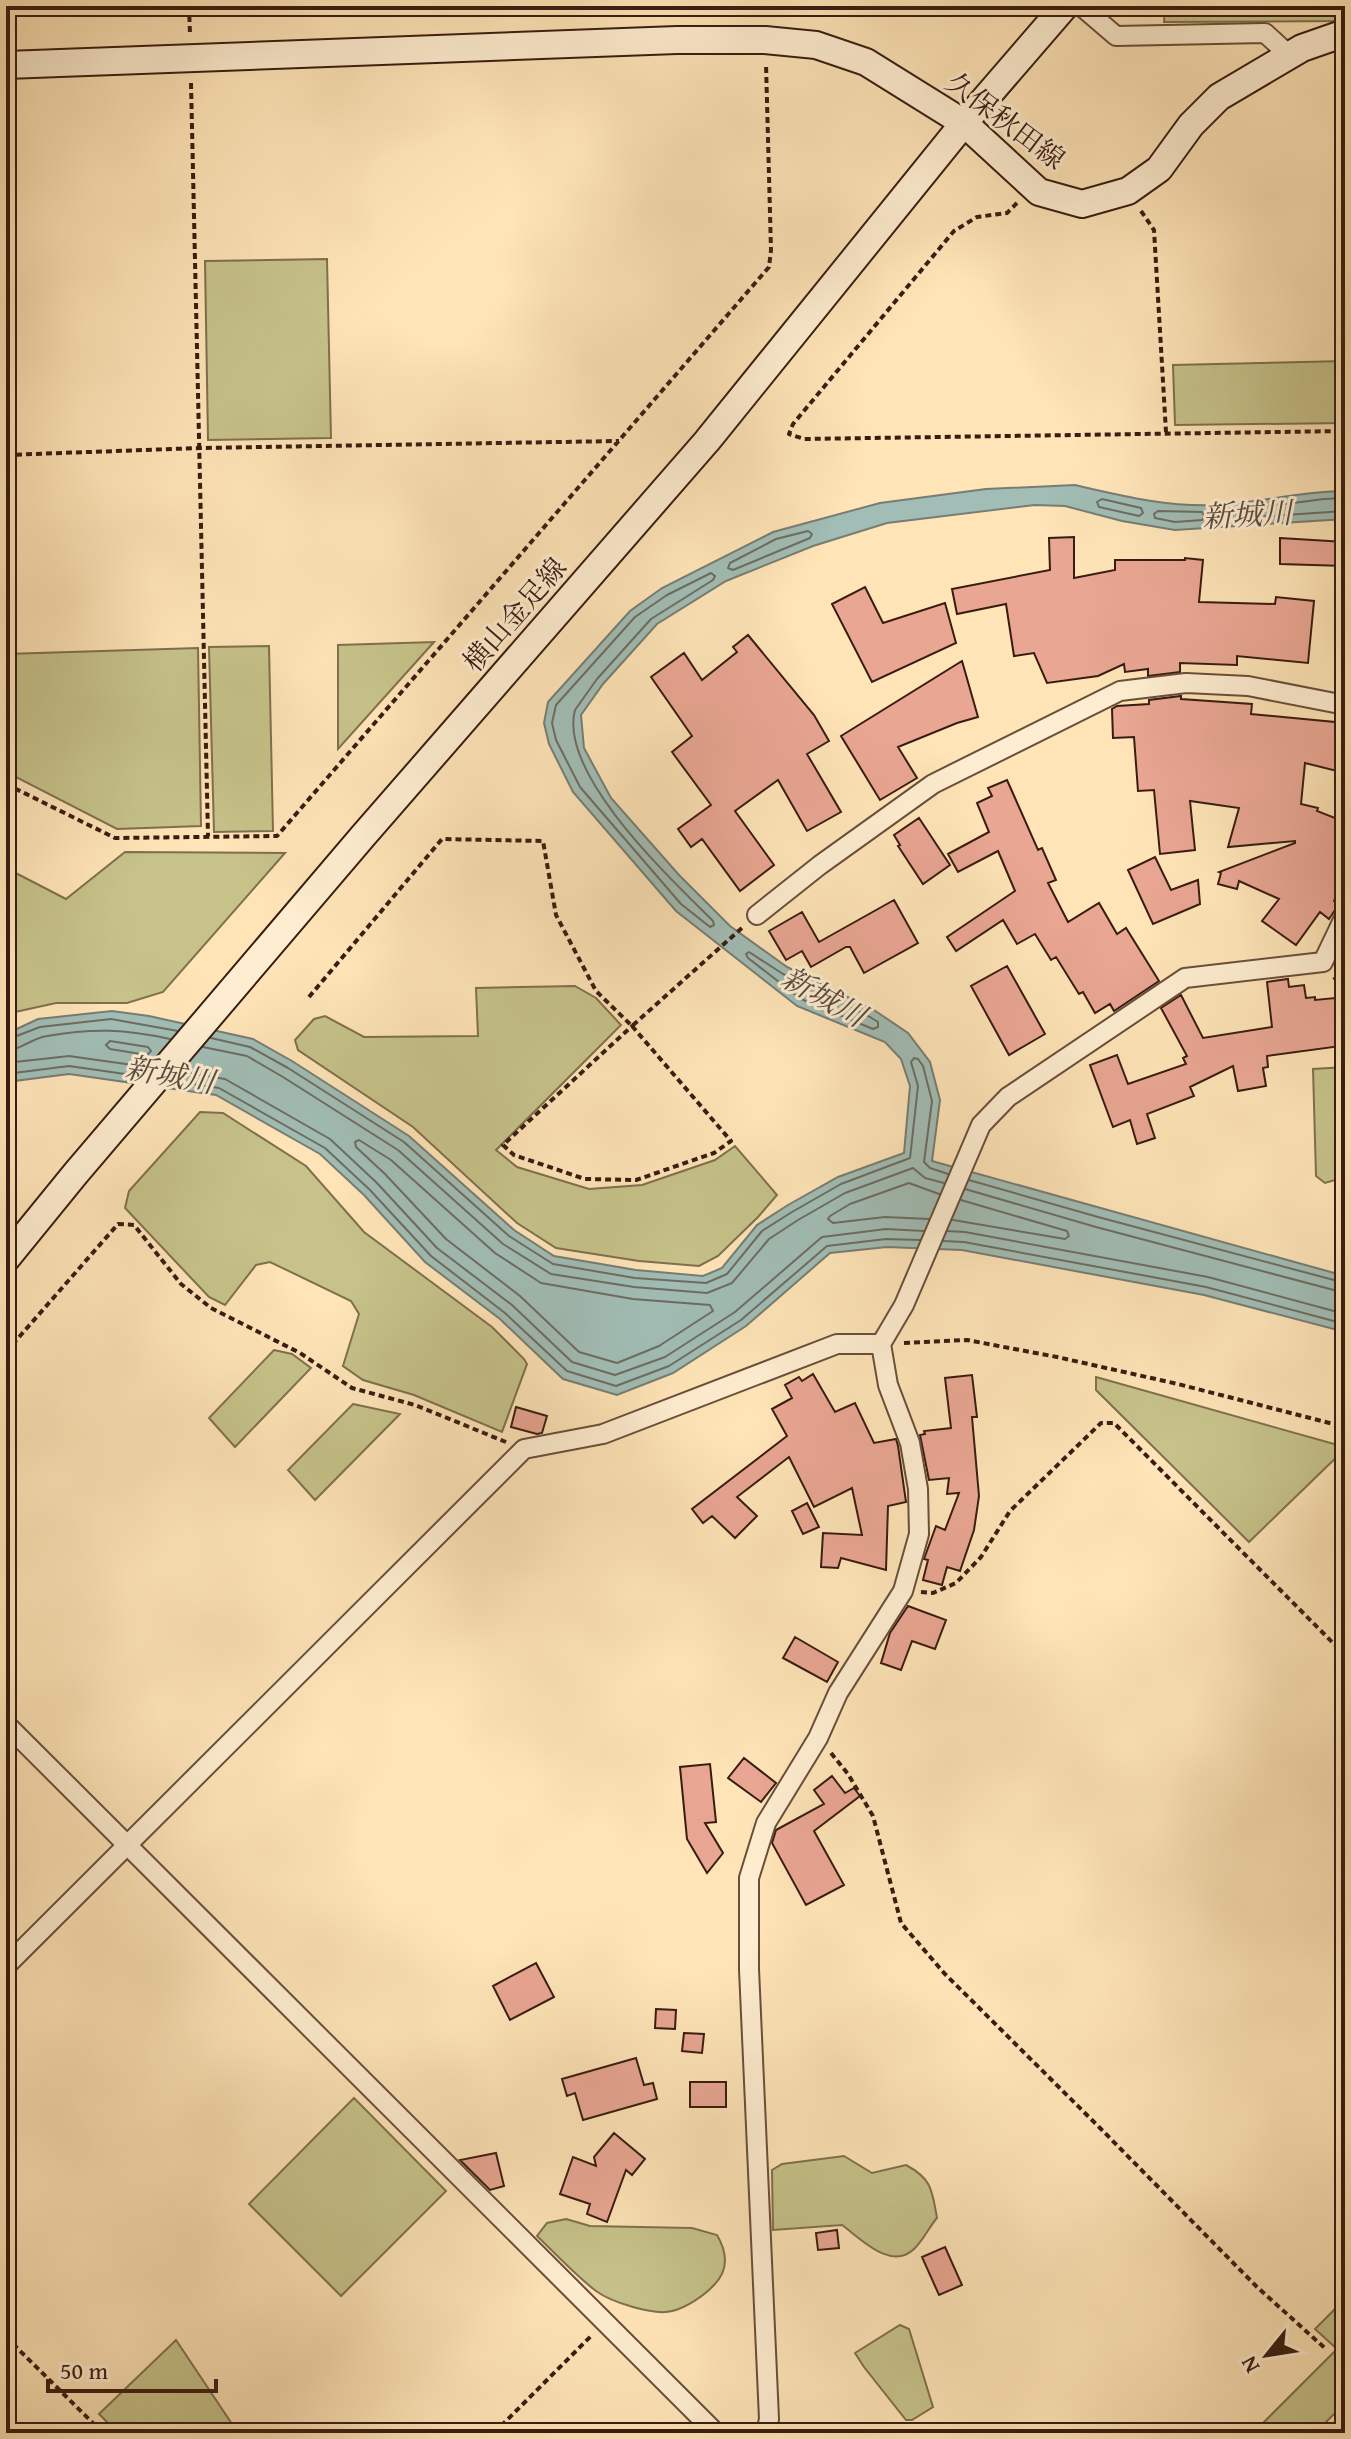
<svg xmlns="http://www.w3.org/2000/svg" width="1351" height="2439" viewBox="0 0 1351 2439" font-family="'Gentium Book Plus','Noto Serif JP',serif">
	<style>
		.green { fill: #c6c28a; stroke: #806f4d; stroke-width: 2 }
		.water { fill: #a1bdb5; stroke: #777d73; stroke-width: 2 }
		.lines { fill: none; stroke-linecap: round; stroke-linejoin: round }
		.shore { stroke: #6d6c62; stroke-width: 2 }
		.building { fill: #e9a693; stroke: #391c10; stroke-width: 2 }
		.street-casing { stroke: #6a4e3a; stroke-width: 22 }
		.secondary-casing { stroke: #391c10; stroke-width: 30 }
		.path { stroke: #391c10; stroke-width: 4; stroke-dasharray: 6 4; stroke-linecap: butt }
		.street { stroke: #feedd0; stroke-width: 18 }
		.secondary { stroke: #feedd0; stroke-width: 26 }
		.rail { stroke: #391c10; stroke-width: 6; stroke-dasharray: 14 14; stroke-linecap: butt }
		.labels { text-anchor: middle; dominant-baseline: central; stroke-width: 6; stroke-linejoin: round; paint-order: stroke }
		.street-label { font-size: 28px; fill: #391c10; stroke: #feedd0 }
		.water-label { font-size: 30px; font-style: italic; fill: #584c42; stroke: #feedd0 }
	</style>
	<rect width="100%" height="100%" fill="#fee4b7"/>
	<filter id="stains"><feTurbulence type="fractalNoise" baseFrequency=".0025" numOctaves="4"/><feColorMatrix values="0 0 0 0 .2 0 0 0 0 .09 0 0 0 0 .02 0 0 0 .5 -.17"/></filter>
	<radialGradient id="worn" r=".72"><stop offset=".6" stop-color="#630" stop-opacity="0"/><stop offset="1" stop-color="#630" stop-opacity=".3"/></radialGradient>
	<!-- green -->
	<path class="green" d="M1165,6H1342V21L1164,22Z
		M327,259L331,438L208,440L205,261Z
		M1345,361V423L1175,425L1173,365Z
		M434,642L338,749V645Z
		M269,646L273,831L214,832L209,647Z
		M198,648L201,826L117,829L6,772V654Z
		M125,852L285,853L163,992L127,1003H56L6,1014V868L66,899Z
		M575,986L596,998L621,1025L496,1150L517,1167L589,1189L642,1185L715,1160L735,1146L777,1195L758,1217L718,1256L699,1266L639,1261L556,1248L517,1223L413,1127L298,1050L295,1040L314,1019L325,1016L364,1037L478,1036L476,988Z
		M1345,1067V1177L1325,1183L1316,1176L1313,1069Z
		M200,1112L223,1113L306,1166L364,1232L492,1327L524,1359L527,1364L502,1432L414,1395L363,1380L343,1366L359,1314L351,1301L270,1262L256,1265L225,1305L209,1297L125,1208L129,1191Z
		M274,1350L292,1354L311,1368L235,1447L209,1418Z
		M1096,1377L1345,1447V1449L1249,1542L1096,1390Z
		M353,1404L400,1414L315,1500L288,1470Z
		M354,2098L446,2191L341,2296L249,2204Z
		M844,2156L872,2173L906,2165C932,2179 932,2190 937,2218C929,2227 923,2241 914,2249C891,2271 861,2239 842,2225L773,2230L772,2170L782,2164Z
		M566,2219L590,2226L692,2228L717,2235C727,2252 729,2270 714,2285C705,2295 686,2308 672,2311C654,2316 611,2302 596,2291C575,2275 556,2254 537,2236L547,2223Z
		M1345,2299V2403L1315,2433H1253L1337,2349L1315,2329Z
		M900,2325L909,2329L933,2407L912,2420H906L864,2367L855,2353Z
		M176,2340L238,2433H118L99,2414Z"/>
	<!-- water -->
	<path class="water" d="M1075,485C1123,496 1166,507 1216,505C1259,503 1301,491 1345,491V519L1175,530L1122,521L1065,506L1035,505L887,523L813,546L726,581L657,624L603,684L581,715L584,748L611,798L679,875L730,926L787,967L874,1010L908,1033L930,1062L940,1100L932,1161L1345,1276V1332L1204,1295L962,1250L887,1247L830,1253L746,1326L673,1373L617,1395L563,1379L500,1319L425,1262L364,1195L320,1154L216,1095L69,1074L6,1082V1034L38,1019L112,1011L149,1016L253,1039L292,1061L409,1136L514,1230L554,1256L636,1270L703,1276L722,1268L757,1225L788,1205L838,1177L904,1153L910,1086L901,1059L885,1042L797,1006L676,911L573,792L549,744L544,723L548,702L630,611L662,588L773,532L880,503L986,489Z"/>
	<g class="lines">
		<!-- shore -->
		<path class="shore" d="M1345,498L1324,499L1240,510L1236,514L1240,518L1345,511
			M1102,499L1141,508L1143,513L1139,516L1099,507L1097,502Z
			M1158,511L1202,512L1205,517L1202,520L1175,522L1155,518L1154,514Z
			M808,531L812,534L810,538L733,570L728,568L730,563L776,539Z
			M711,573L715,576L713,580L651,619L597,679L575,710C558,774 671,879 713,921L714,925L710,927L681,904L580,787L556,740L552,723L556,705L635,617L667,595Z
			M749,952L783,974L870,1017L878,1022V1027L873,1029L801,999L748,958L746,954Z
			M211,1038L250,1047L288,1068L404,1142L509,1236L553,1264L635,1278L706,1283L727,1274L762,1231L792,1212L841,1184L910,1158L918,1086L911,1062L914,1058L918,1059L923,1066L932,1101L924,1162L930,1168L948,1174
			M6,1040L40,1027L111,1019L178,1031
			M110,1041L148,1047L151,1051L147,1055L110,1049L106,1045Z
			M203,1047L247,1056L283,1077L398,1150L503,1244L551,1274L634,1287L707,1293L732,1283L769,1239L798,1220L845,1193L913,1168L925,1178L944,1183
			M6,1051C21,1050 32,1038 47,1036C93,1028 125,1029 170,1039
			M6,1063L69,1056L147,1067
			M182,1072L225,1079L330,1139L377,1183L437,1248L512,1305L572,1362L615,1375L665,1357L735,1312L822,1237L886,1229L924,1231
			M6,1074L69,1066L139,1076
			M174,1081L219,1088L325,1148L370,1190L431,1256L505,1313L567,1371L616,1386L669,1366L741,1320L827,1246L886,1239L920,1240
			M359,1140L391,1160L495,1253L541,1283L633,1299L710,1305L713,1311L659,1346L617,1363L579,1352L520,1296L446,1239L385,1174L356,1147L355,1142Z
			M969,1180L1098,1217L1345,1283
			M965,1189L1096,1227L1345,1293
			M929,1219L885,1217L833,1223L828,1219L830,1216L850,1204L909,1183L939,1194
			M953,1220L1065,1239L1069,1236L1067,1231L961,1200
			M947,1231L965,1232L1208,1277L1345,1314
			M943,1241L964,1242L1206,1287L1345,1324"/>
	</g>
	<!-- building -->
	<path class="building" d="M1074,537V578L1115,570V560H1185V558L1203,560L1199,602L1275,604L1276,597L1314,601L1308,663L1237,656V665L1180,663V672L1148,676V669L1125,672L1124,664L1098,676L1047,683L1034,653L1014,656L1006,604L957,614L952,589L1050,570L1049,538Z
		M1280,538L1345,542V566L1280,564Z
		M865,587L883,623L945,603L956,643L872,682L832,604Z
		M748,635L814,715L829,741L807,754L841,812L807,831L778,780L735,811L774,865L740,891L702,839L691,847L678,829L711,805L672,752L692,736L651,677L684,653L702,680L737,652L733,647Z
		M962,661L978,717L957,723L898,747L917,778L880,800L841,736Z
		M1181,696V699L1252,704L1251,714L1345,723V773L1305,763L1301,804L1318,808L1317,811L1345,822V875L1334,901L1339,904L1329,919L1320,912L1296,945L1262,921L1279,899L1239,881L1237,889L1218,884L1221,873L1219,872L1295,843V841L1228,847L1239,808L1190,801L1195,850L1160,854L1154,790L1138,791L1134,737L1113,738L1112,709L1117,706L1149,704V700Z
		M1007,780L1038,850L1042,848L1056,880L1048,883L1068,922L1099,903L1117,934L1126,928L1159,981L1114,1011L1110,1004L1095,1013L1083,992L1079,994L1056,957L1051,960L1035,934L1017,944L1003,920L956,951L947,937L1015,891L998,851L958,872L948,854L989,832L977,803L992,796L988,788Z
		M919,818L950,865L923,884L898,846L900,845L894,835Z
		M1155,857L1171,890L1198,880L1200,904L1153,924L1128,870Z
		M894,900L918,943L864,973L850,947H846L811,967L802,951L786,960L769,931L802,912L819,942Z
		M1007,966L1045,1034L1009,1055L971,986Z
		M1288,979L1289,987L1304,985L1306,998L1315,997V1000L1335,998L1341,1046L1267,1056L1268,1067L1263,1068L1266,1086L1238,1091L1233,1066L1190,1087L1194,1096L1147,1114L1155,1138L1137,1144L1130,1120L1113,1127L1090,1065L1117,1055L1128,1084L1186,1064L1183,1058L1187,1056L1161,1008L1181,995L1203,1038L1272,1027L1267,982Z
		M813,1374L835,1412L855,1403L874,1443L896,1439L898,1446L906,1502L888,1506L886,1570L841,1558L838,1568L821,1567L823,1533L862,1535L852,1488L814,1507L789,1457L737,1497L757,1516L735,1538L712,1516L703,1523L692,1509L787,1436L772,1409L792,1398L785,1385L799,1377L802,1381Z
		M972,1375L977,1417H972L979,1496L974,1530L960,1571L947,1567L942,1585L923,1580L928,1560L924,1559L936,1526L945,1530L959,1493L947,1494L949,1478L929,1480L920,1435L925,1434L924,1431L951,1428L945,1378Z
		M516,1407L547,1416L542,1433L537,1434L511,1427Z
		M807,1503L819,1527L803,1534L792,1511Z
		M908,1606L946,1620L935,1649L912,1641L901,1670L881,1663L890,1633Z
		M795,1637L838,1662L827,1682L783,1658Z
		M744,1758L776,1783L761,1802L728,1778Z
		M710,1764L716,1822L705,1823L723,1853L707,1873L687,1839L680,1767Z
		M832,1776L845,1793L854,1788L860,1796L814,1831L844,1885L806,1905L772,1843L776,1830L824,1804L814,1790Z
		M536,1963L554,1997L510,2020L493,1986Z
		M656,2009L676,2010L675,2029L655,2028Z
		M684,2033L704,2034L702,2053L682,2051Z
		M636,2058L644,2085L653,2083L657,2099L583,2120L575,2093L567,2096L562,2079Z
		M690,2082H726V2107H690Z
		M614,2133L645,2159L632,2175L626,2170L607,2222L587,2214L590,2204L560,2194L573,2157L596,2166L594,2157Z
		M496,2153L504,2186L490,2190L460,2160Z
		M837,2230L839,2248L818,2250L816,2233Z
		M945,2247L962,2285L939,2295L922,2257Z"/>
	<g class="lines">
		<defs>
			<path id="street" d="M1081,6L1116,36L1265,33L1289,55
				M757,915L820,865L933,784L1120,691L1186,683L1248,686L1345,705
				M6,1724L716,2433
				M6,1966L524,1449L603,1434L837,1344H881
				M766,2433L769,2419L749,1969V1878L766,1823L818,1738L838,1693L903,1591L919,1534L918,1489L910,1443L888,1385L881,1344L904,1305L981,1125L1008,1097L1185,978L1323,962L1345,916"/>
			<path id="secondary" d="M6,65L677,40H765L816,45L866,62L964,123L1039,192L1082,204L1128,191L1159,169L1191,125L1219,97L1302,48L1345,33
				M6,1259L76,1173L363,836L707,441L964,123L1065,6"/>
		</defs>
		<!-- street casing -->
		<use href="#street" class="street-casing"/>
		<!-- secondary casing -->
		<use href="#secondary" class="secondary-casing"/>
		<!-- path -->
		<path class="path" d="M189,6L190,34
			M191,83L208,836
			M1017,203L1007,213L977,217L954,231L793,424L789,434L804,439L1345,431
			M1141,211L1154,230L1166,432
			M6,455L200,448L619,441
			M6,784L115,838L277,836L769,267L771,250L766,64
			M1334,977L1345,991
			M309,997L442,839L543,841L556,915L596,991L632,1026L743,927
			M632,1026L731,1141L714,1153L636,1180L585,1179L514,1155L503,1145Z
			M904,1343L967,1340L1057,1357L1178,1384L1345,1427
			M6,1352L118,1224L134,1225L181,1284L211,1308L300,1353L352,1388L415,1405L506,1442
			M921,1592L933,1593L956,1583L981,1557L1010,1511L1101,1423H1114L1345,1655
			M831,1753L848,1774L873,1816L901,1923L944,1973L1099,2127L1257,2287L1327,2350
			M6,2337L103,2433
			M494,2433L591,2336"/>
		<!-- street -->
		<use href="#street" class="street"/>
		<!-- secondary -->
		<use href="#secondary" class="secondary"/>
		<!-- rail -->
		<path class="rail" d="M1328,2433L1345,2416"/>
	</g>
	<g class="labels">
		<!-- street labels -->
		<g class="street-label">
			<text transform="translate(1006 120) rotate(37)">久保秋田線</text>
			<text transform="translate(514 614) rotate(-49)">横山金足線</text>
		</g>
		<!-- water labels -->
		<g class="water-label">
			<text transform="translate(1247 514) rotate(-3)">新城川</text>
			<text transform="translate(824 996) rotate(29)">新城川</text>
			<text transform="translate(170 1074) rotate(10)">新城川</text>
		</g>
	</g>
	<!-- margin -->
	<rect width="1351" height="2439" fill="none" stroke="#fee4b7" stroke-width="32"/>
	<rect x="8" y="8" width="1335" height="2423" fill="none" stroke="#391c10" stroke-width="4"/>
	<rect x="16" y="16" width="1319" height="2407" fill="none" stroke="#391c10" stroke-width="2"/>
	<!-- north arrow -->
	<g transform="translate(1267 2355) rotate(240)" stroke="#feedd0" stroke-width="6" paint-order="stroke">
	<path d="M0-6L14 30L0 20L-14 30Z" fill="#391c10"/>
	<text y="-12" font-size="22" font-weight="bold" text-anchor="middle" fill="#391c10">N</text>
	</g>
	<!-- scale -->
	<path d="M48 2379v12h168v-12" fill="none" stroke="#391c10" stroke-width="4"/>
	<text x="60" y="2379" font-size="24" fill="#391c10" stroke="#feedd0" stroke-width="6" paint-order="stroke">50 m</text>
	<rect width="100%" height="100%" filter="url(#stains)"/>
	<rect width="100%" height="100%" fill="url(#worn)"/>
</svg>
